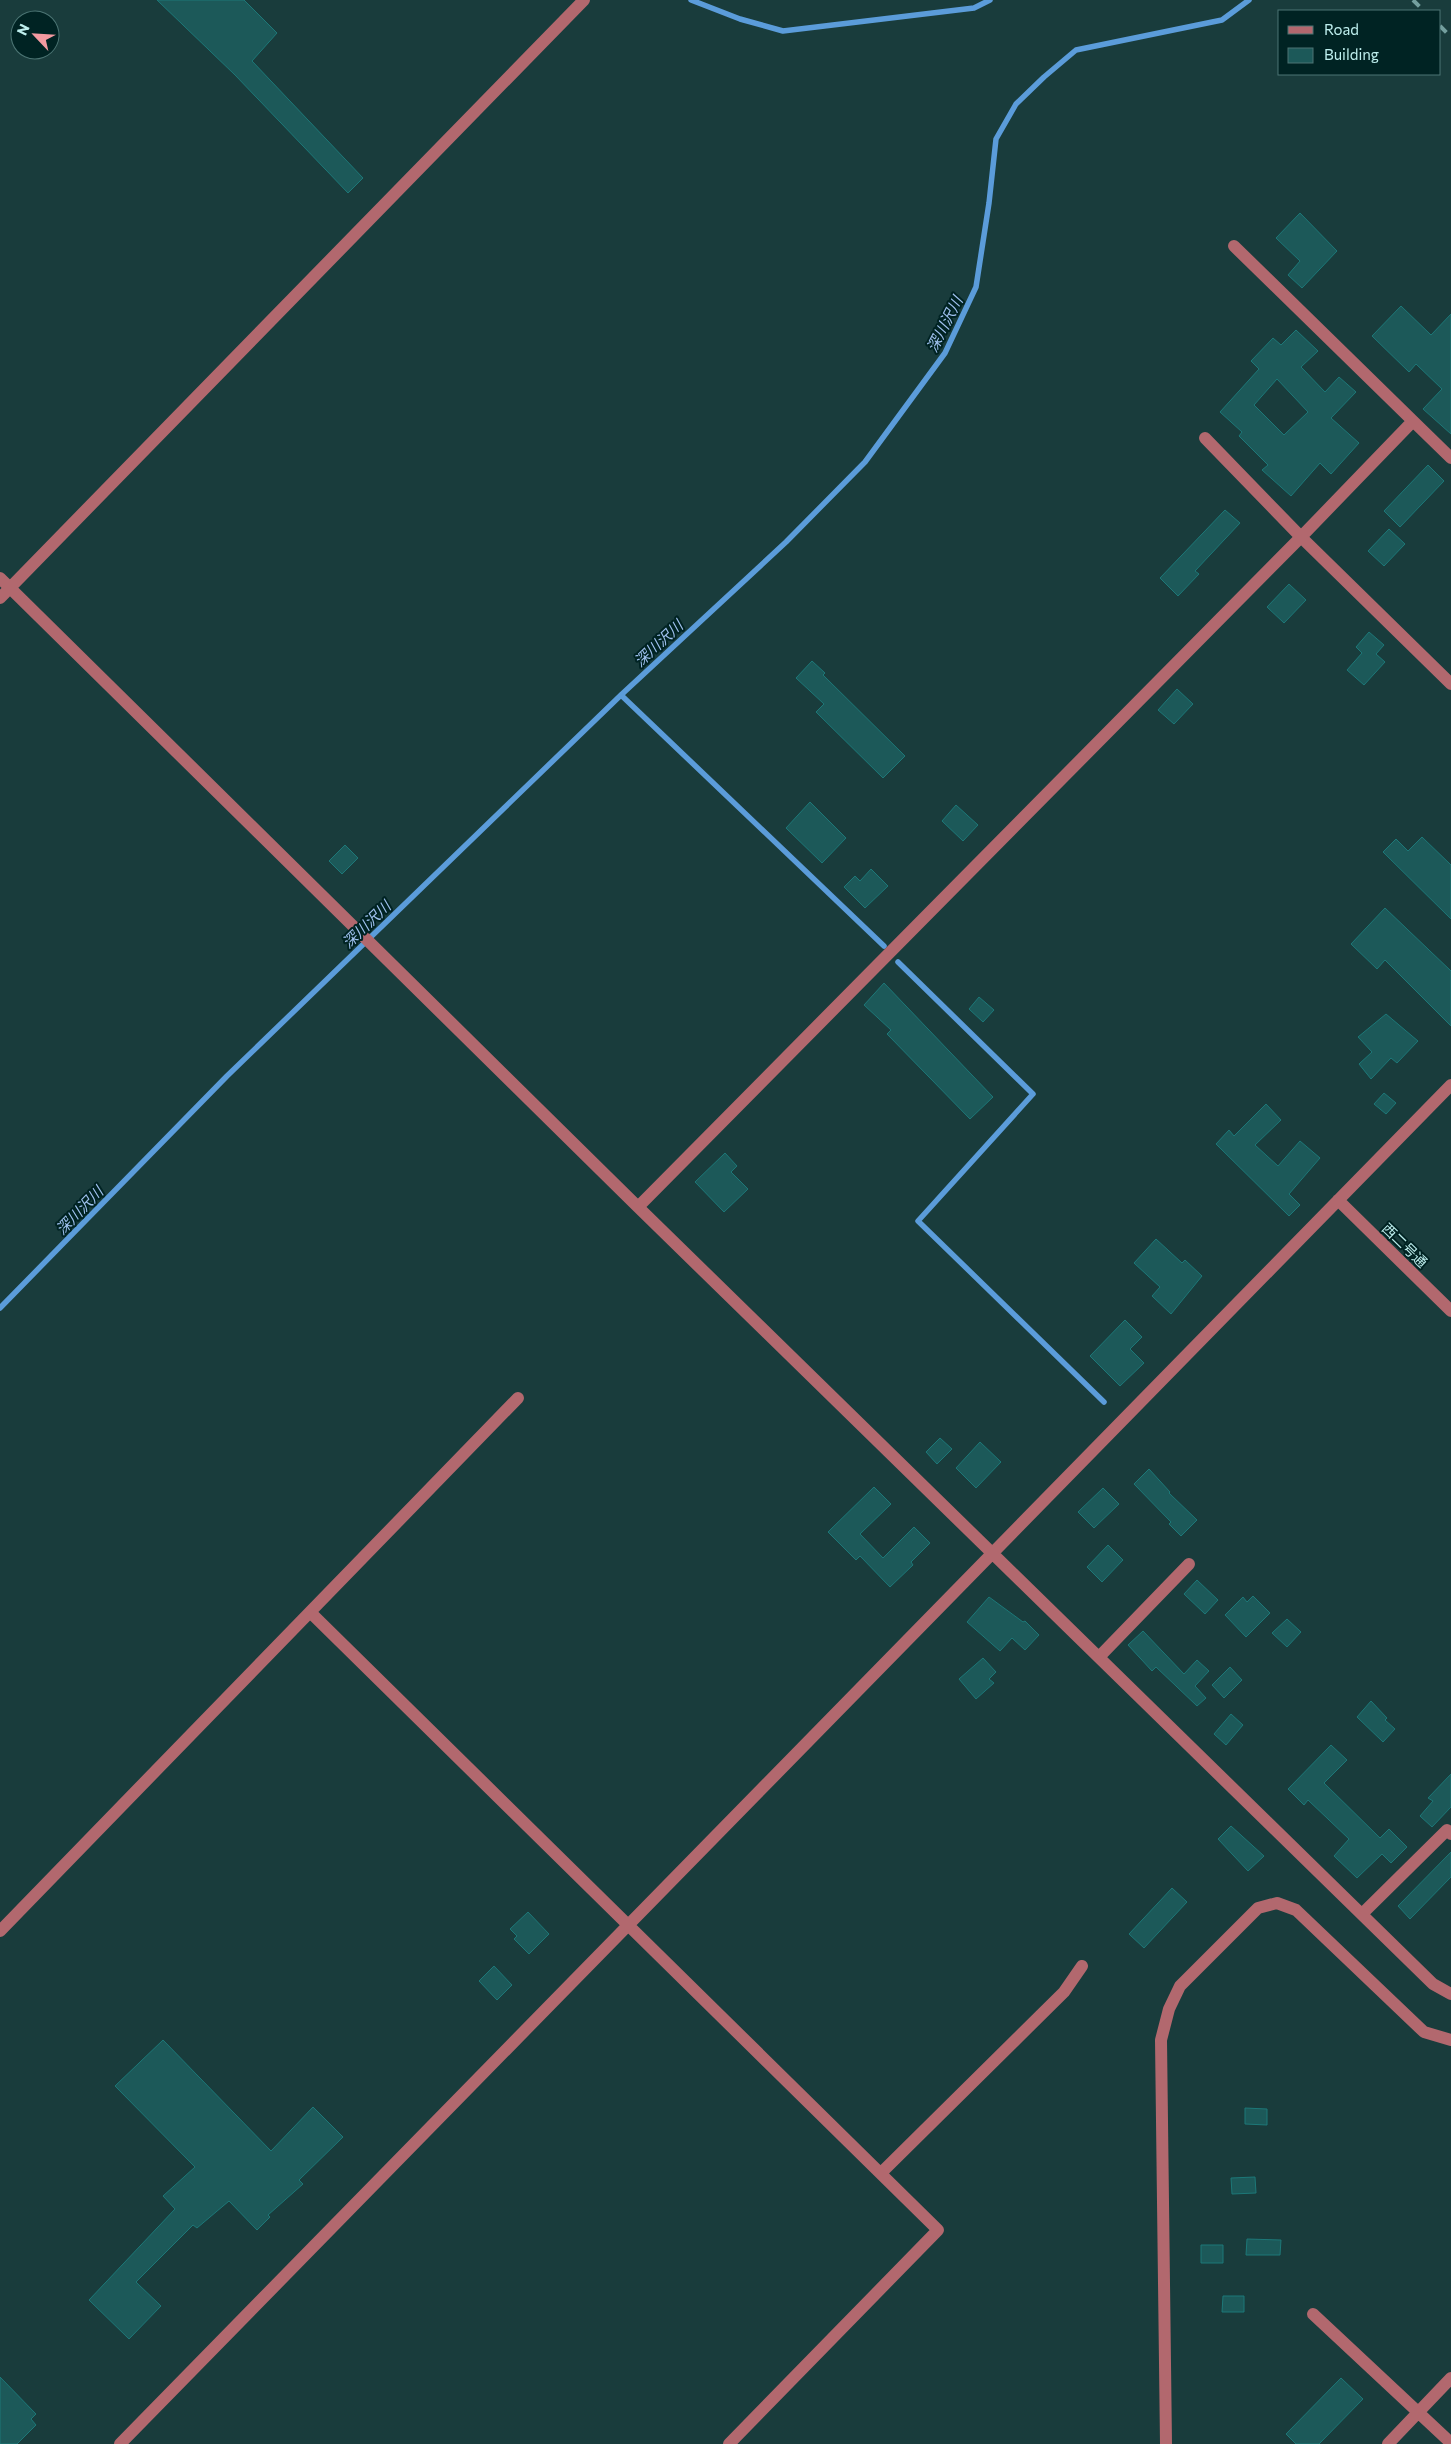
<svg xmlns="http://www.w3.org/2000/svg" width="1451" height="2444" viewBox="0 0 1451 2444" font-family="Commissioner,'Noto Sans JP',sans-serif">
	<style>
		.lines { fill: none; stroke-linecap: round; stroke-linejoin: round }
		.stream { stroke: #5b9cda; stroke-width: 5.5 }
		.building { fill: #1c5959; stroke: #1d7878; fill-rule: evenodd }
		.minor { stroke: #b2686e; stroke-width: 12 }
		.rail { stroke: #749f9e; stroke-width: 4; stroke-dasharray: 9 9; stroke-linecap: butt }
		.labels { text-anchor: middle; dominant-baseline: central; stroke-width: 4; stroke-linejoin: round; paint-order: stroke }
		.street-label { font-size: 14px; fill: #beefee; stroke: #002323 }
		.water-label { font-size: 15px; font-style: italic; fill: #9fc1ee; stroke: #002323 }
	</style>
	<rect width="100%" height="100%" fill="#193c3c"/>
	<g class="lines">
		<!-- stream -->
		<path class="stream" d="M691,0L740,19L783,31L974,8L990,0
			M621,695L884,946
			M898,962L1033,1094L918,1221L1104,1402
			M0,1308L227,1076L621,695L786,542L865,462L945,353L976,287L989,203L996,139L1016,104L1044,77L1076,50L1222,20L1249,0"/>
	</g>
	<!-- building -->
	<path class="building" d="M157,0H244L277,33L252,61L363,178L348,193L235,75Z
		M1300,213L1337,251L1302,288L1288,275L1300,261L1276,238Z
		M1401,306L1431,335L1451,314V434L1423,409L1442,389L1416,364L1409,372L1372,336Z
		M1296,330L1318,351L1301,367L1325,392L1339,377L1356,392L1331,418L1359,443L1331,474L1320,463L1291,496L1262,470L1268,465L1239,436L1242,432L1220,412L1259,369L1251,361L1273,338L1281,345ZM1277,379L1308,412L1284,435L1254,405Z
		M1428,465L1444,481L1400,527L1384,511Z
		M1225,510L1240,523L1195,571L1199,574L1178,596L1160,578Z
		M1389,529L1405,544L1384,566L1368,551Z
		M1289,584L1306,600L1284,623L1267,607Z
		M1369,632L1384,645L1376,654L1385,662L1364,685L1347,670L1362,653L1356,647Z
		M812,661L825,673L823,675L905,756L883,778L816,712L824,704L796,678Z
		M1177,689L1193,704L1174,724L1158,710Z
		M810,802L846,838L822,863L786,828Z
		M956,805L978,825L963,841L942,821Z
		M1422,837L1451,865V919L1383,852L1396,839L1408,851Z
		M345,845L358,858L342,874L329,861Z
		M871,869L888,886L865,908L844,887L855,876L860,881Z
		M1385,908L1451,971V1026L1385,960L1377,969L1351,944Z
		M884,983L993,1097L970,1119L887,1034L891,1030L864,1005Z
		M979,997L994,1010L983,1022L969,1009Z
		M1386,1014L1418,1041L1397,1063L1391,1058L1371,1079L1359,1064L1372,1052L1358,1037Z
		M1384,1093L1396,1103L1386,1114L1374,1104Z
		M1266,1104L1281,1120L1255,1145L1278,1166L1300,1141L1320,1158L1289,1194L1300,1205L1289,1216L1216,1144L1229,1130L1234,1136Z
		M725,1153L737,1166L731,1172L748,1189L724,1212L695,1182Z
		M1156,1239L1182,1263L1185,1260L1202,1276L1171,1314L1152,1296L1160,1287L1134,1263Z
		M1125,1320L1142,1337L1130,1349L1144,1363L1120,1386L1090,1356Z
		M940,1438L952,1449L937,1464L926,1452Z
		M980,1442L1001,1462L976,1488L956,1468Z
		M1149,1469L1170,1492L1169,1493L1197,1520L1181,1536L1169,1524L1171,1522L1134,1484Z
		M874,1487L891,1504L860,1534L883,1558L914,1527L930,1543L911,1562L913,1565L890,1587L860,1556L856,1560L828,1532Z
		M1103,1488L1119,1504L1094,1528L1078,1512Z
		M1108,1545L1123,1560L1102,1582L1087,1567Z
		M1197,1580L1218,1600L1205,1614L1184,1594Z
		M1253,1596L1270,1613L1246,1637L1225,1615L1243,1597L1247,1602Z
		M989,1597L1023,1622L1025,1621L1039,1635L1025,1650L1012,1638L1000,1651L967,1622Z
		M1287,1619L1301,1632L1287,1647L1272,1633Z
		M1143,1631L1184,1674L1197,1660L1209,1671L1195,1686L1206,1698L1197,1706L1156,1667L1152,1671L1128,1645Z
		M983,1658L996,1672L989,1679L994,1683L976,1699L959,1679Z
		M1230,1667L1242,1680L1224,1698L1212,1685Z
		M1371,1701L1387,1718L1385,1720L1395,1729L1383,1742L1357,1717Z
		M1231,1714L1243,1725L1226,1745L1214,1734Z
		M1331,1745L1347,1760L1324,1783L1380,1838L1389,1829L1407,1847L1391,1863L1382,1854L1357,1878L1334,1856L1349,1839L1308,1800L1304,1805L1288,1789Z
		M1451,1774V1807L1432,1827L1420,1816L1433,1801L1428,1798Z
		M1231,1826L1264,1856L1248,1871L1218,1839Z
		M1451,1852V1877L1410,1919L1398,1906Z
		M1172,1888L1187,1902L1144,1948L1129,1934Z
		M528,1912L549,1934L529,1954L514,1939L517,1936L510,1929Z
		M494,1966L512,1985L497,2000L479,1981Z
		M163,2040L271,2151L313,2107L343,2137L299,2180L303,2184L268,2215L270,2217L257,2230L229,2201L197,2228L193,2225L136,2282L161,2306L129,2339L89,2300L175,2209L163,2196L195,2167L115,2086Z
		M1245,2108L1267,2109V2125L1245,2124Z
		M1255,2177L1256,2193L1232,2194L1231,2178Z
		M1247,2239L1281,2240L1280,2255H1246Z
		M1201,2245H1223V2263H1201Z
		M1223,2296H1244V2312H1222Z
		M0,2377L36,2414L31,2419L36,2425L17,2444H0Z
		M1341,2378L1363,2399L1319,2444H1296L1286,2434Z"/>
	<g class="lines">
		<!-- minor -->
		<path class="minor" d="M1234,246L1413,421
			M1205,438L1301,537L1451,684
			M0,578L638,1207L1433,1984L1451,1994
			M0,598L584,0
			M1338,1200L1451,1311
			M638,1207L1301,537L1413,421L1451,458
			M310,1612L938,2230L729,2444
			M1099,1657L1189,1564
			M1362,1914L1447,1830L1451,1834
			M0,1931L518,1398
			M882,2172L1064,1992L1082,1966
			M1313,2314L1451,2443
			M120,2444L1451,1085
			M1166,2444L1161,2040L1169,2009L1180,1986L1258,1908L1277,1903L1296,1910L1424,2032L1451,2040
			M1388,2444L1451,2378"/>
		<!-- rail -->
		<path class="rail" d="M1413,0L1424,11
			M1440,26L1451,37"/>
	</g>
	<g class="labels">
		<!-- street labels -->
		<g class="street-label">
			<text transform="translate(1405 1245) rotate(44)">西二号通</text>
		</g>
		<!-- water labels -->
		<g class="water-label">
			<text transform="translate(944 324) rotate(-63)">深川沢川</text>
			<text transform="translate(658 643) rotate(-43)">深川沢川</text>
			<text transform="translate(366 924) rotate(-44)">深川沢川</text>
			<text transform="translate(79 1210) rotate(-46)">深川沢川</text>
		</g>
	</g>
	<!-- legend -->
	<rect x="1278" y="10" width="162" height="65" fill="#002323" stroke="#4c7574"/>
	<rect x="1288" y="26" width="25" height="8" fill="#b2686e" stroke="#4c7574"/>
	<text x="1324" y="35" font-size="15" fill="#beefee">Road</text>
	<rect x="1288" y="48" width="25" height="15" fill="#1c5959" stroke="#4c7574"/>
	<text x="1324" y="60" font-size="15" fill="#beefee">Building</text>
	<!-- north arrow -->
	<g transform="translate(35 35) rotate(295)"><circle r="24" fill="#002323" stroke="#4c7574"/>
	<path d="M0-4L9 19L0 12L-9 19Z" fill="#f49aa1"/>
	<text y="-8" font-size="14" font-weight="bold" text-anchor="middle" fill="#beefee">N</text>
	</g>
</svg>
